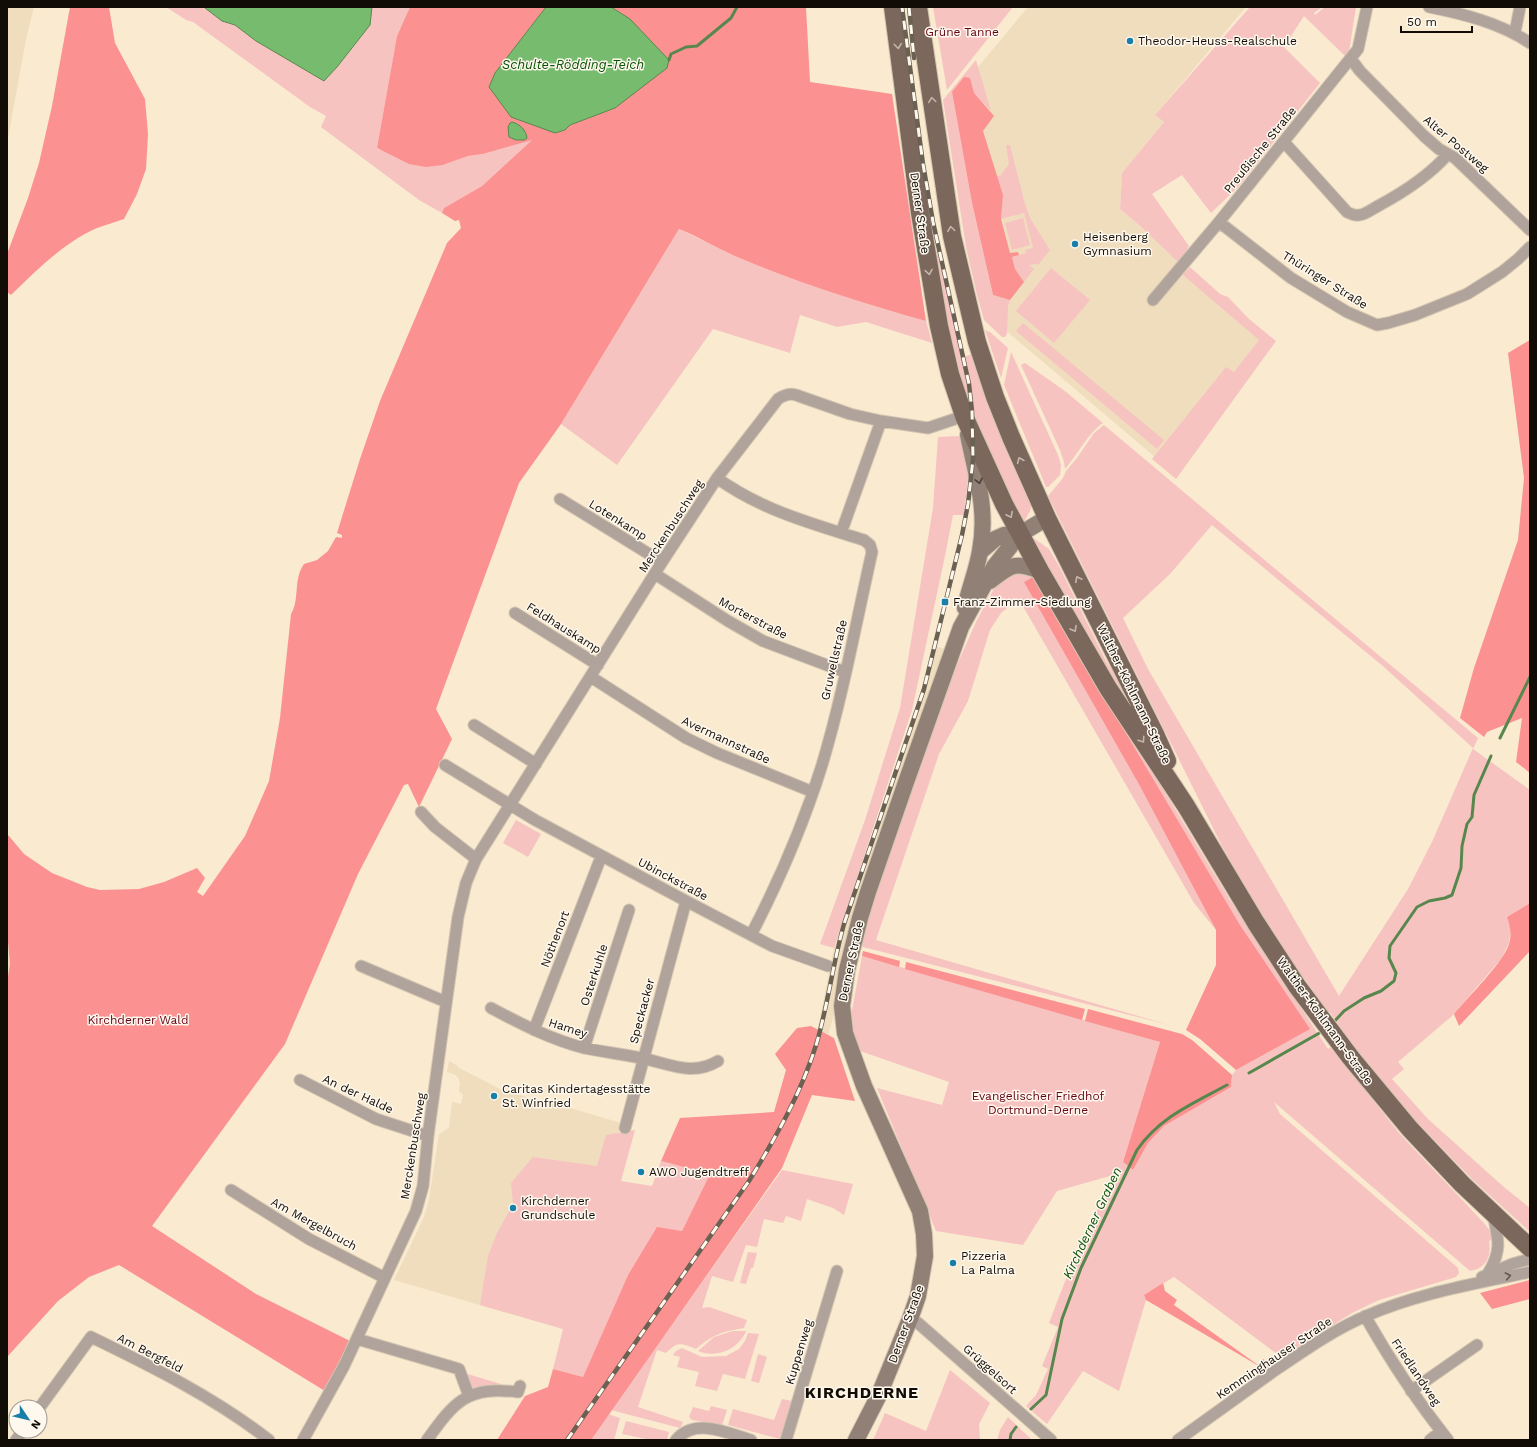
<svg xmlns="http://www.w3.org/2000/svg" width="1537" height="1447" viewBox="0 0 1537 1447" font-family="'Work Sans',sans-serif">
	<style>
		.built { fill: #efddbd }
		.green { fill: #f7c3c1; fill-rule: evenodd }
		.forest { fill: #fc9191 }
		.water { fill: #77bc6e; stroke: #58874e }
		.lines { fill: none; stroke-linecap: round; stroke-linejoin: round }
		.stream { stroke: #58874e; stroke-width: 3 }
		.minor-casing { stroke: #d4c6b0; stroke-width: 13 }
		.secondary-casing { stroke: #d4c6b0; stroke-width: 18 }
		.primary-casing { stroke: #d4c6b0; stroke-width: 20 }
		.minor { stroke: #afa39c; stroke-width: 11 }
		.secondary { stroke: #918076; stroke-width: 16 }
		.primary { stroke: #7b675b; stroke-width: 18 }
		.rail-casing { stroke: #6a6153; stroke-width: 4.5 }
		.rail { stroke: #fef8ee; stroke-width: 3; stroke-dasharray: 9; stroke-linecap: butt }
		.oneway { stroke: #c3b7ac }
		.oneway2 { stroke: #4b4038 }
		.oneway3 { stroke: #605850 }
		.poi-dot { fill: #187fa9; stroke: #fef8ee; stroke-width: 1.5 }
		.labels { text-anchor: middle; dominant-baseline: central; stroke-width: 3; stroke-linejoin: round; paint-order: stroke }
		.park-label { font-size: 12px; fill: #650114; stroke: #fef8ee }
		.poi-label { font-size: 12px; fill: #110c05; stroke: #fef8ee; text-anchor: start }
		.street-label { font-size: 12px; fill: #110c05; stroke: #fef8ee }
		.water-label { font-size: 13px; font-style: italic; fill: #085200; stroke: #fef8ee }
		.district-label { font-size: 16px; font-weight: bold; letter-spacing: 1px; fill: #110c05; stroke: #fef8ee }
	</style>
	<rect width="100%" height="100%" fill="#f9ead0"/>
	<!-- built -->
	<path class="built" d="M7,7H34L26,39L7,144Z
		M1028,7H1246L1155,115L1164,122L1122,173L1120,209L1139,225L1179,263L1272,342L1175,474L1003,328L969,78Z
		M933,646L946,649L836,1014H834L823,1055L807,1061L818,1027L834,948L867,849L919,700Z
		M7,931L10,964L7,981Z
		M449,1061L458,1066L457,1067L502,1090L551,1104L553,1103L621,1123L609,1171L563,1329L394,1280L424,1217L429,1200L439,1134L449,1128L452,1102L461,1104L463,1095L459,1091L460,1083L458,1077L454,1074L447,1072Z"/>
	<!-- green -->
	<path class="green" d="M166,7H206L205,8L222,21L235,25L256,41L324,81L337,67L370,25L372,7H410L397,36L377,149L443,165L468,156L483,154L533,139L482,186L444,208L442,213L419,200L321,127L326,116L310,107L193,22L186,20Z
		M933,7H1013L947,90Z
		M1250,7H1322L1314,13L1315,15L1325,7H1356L1349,52L1346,57L1304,16L1284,47L1320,83L1238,187L1211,213L1182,175L1152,194L1189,246L1179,263L1139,225L1120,209L1122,173L1164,122L1155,115Z
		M976,60L991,111L974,93L952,92L972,203L993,295L1010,300L1008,306L1007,334L1005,337H1002L984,320L977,295L966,247L943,100Z
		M1006,145H1010L1025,204L1030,218L1050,250L1038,265L1036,264L1029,265L1034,269L1024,282L1015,269L1012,257L1026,253L1025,250L1033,248L1024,213L1001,219L1003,195L996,175L1000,176L1009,164Z
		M920,167L933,237L944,279L961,358L974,353L1032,503L1030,511L1021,527L967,406L942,311Z
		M1023,218L1030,245L1012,250L1005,223Z
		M679,229C699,238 718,249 737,257C799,283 862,303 926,321L932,343L866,322L837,327L800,315L790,353L713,329L617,465L561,424Z
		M1190,267L1220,294L1228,297L1249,319L1276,341L1176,479L1152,459L1226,367L1234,372L1259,340L1183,275Z
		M1051,268L1090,300L1054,343L1016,311Z
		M1023,323L1164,440L1157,449L1016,331Z
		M985,330L990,332L1008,348L1001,378Z
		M1011,352L1058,455L1061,465L1060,475L1048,487H1046L1004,385Z
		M1025,363L1065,391L1103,423C1089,432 1077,455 1065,469L1064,462L1060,450L1021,365Z
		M1104,425L1261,557L1478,738L1473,749L1530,790V903L1507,917L1511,926L1509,943L1501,959L1452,1016L1398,1062L1404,1069L1392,1079L1428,1119L1505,1188L1530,1208V1232L1473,1180L1391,1096L1346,1036L1330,1012L1328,1013L1270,930L1222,846L1048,496L1063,478L1066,471L1077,458L1094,433ZM1212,525L1384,667L1473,748L1432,842L1408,889L1339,996L1148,669L1123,618L1170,574Z
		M959,436L970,463L964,515H953L945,556L912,710L834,948L820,944L865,820L900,708L933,508L938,437Z
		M1032,537L1049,549L1060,568L1106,661L1119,680L1172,780L1028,541Z
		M1020,571L1036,578L1230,900L1328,1049L1331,1047L1399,1133L1484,1223L1490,1231L1493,1239L1489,1241C1492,1257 1485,1269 1470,1271L1274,1102L1280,1114L1458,1268L1459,1273L1456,1277L1379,1300L1352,1313L1281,1357L1174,1277L1144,1295L1146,1300L1119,1391L1083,1371L1047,1424L1026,1406L1036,1395L1048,1369L1042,1366L1058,1327L1049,1323C1069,1270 1088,1223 1117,1174L1057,1191L1023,1245L936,1231L877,1088L942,1105L949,1082L860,1051L849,1027L862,956L1160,1042L1123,1162L1133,1170L1148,1143L1164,1126L1231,1087L1232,1075L1236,1070L1309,1029L1240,925L1033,578L1216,930L1194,903L1024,608L1017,600L1001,613L990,630L968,701L939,754L876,940L1169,1025L863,947L860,945L859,942L924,746L956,667L976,622L997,583Z
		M516,820L541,834L528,857L503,843Z
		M635,1130L621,1181L652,1186L661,1161L710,1174L682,1231L657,1228L628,1275L583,1377L553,1369L563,1329L480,1305L488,1256L497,1233L513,1204L511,1183L533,1157L597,1166L606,1135Z
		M782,1170L853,1184L844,1215L833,1208L807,1199L801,1221L786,1216L783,1223L764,1219L757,1247L746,1245L733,1282L712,1276L702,1308L709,1307L747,1320L744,1328C721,1332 714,1334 696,1349C680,1343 678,1341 666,1353L657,1350L638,1407L683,1422L680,1428L611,1410Z
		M748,1252L757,1253L753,1268H751L746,1284L740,1283Z
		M733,1331H746C739,1349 716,1359 698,1351L714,1337Z
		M748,1333L759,1334L745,1379L723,1374L717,1391L695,1386L699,1372L677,1367L680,1357L673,1355L676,1351L682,1348L702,1357L726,1356L739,1349L745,1341Z
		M758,1354L767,1357L759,1383L751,1381Z
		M950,1370L990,1403L979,1424L980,1440H873L885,1413L926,1431Z
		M464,1373L501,1384L500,1386C492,1387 475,1393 469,1385C467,1382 465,1377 464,1373Z
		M782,1399L792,1401L780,1439L728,1425L733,1409L774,1420Z
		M711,1406L727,1410L722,1425L692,1420L689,1417L693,1407L709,1411Z
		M608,1414L620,1418L614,1440H591Z
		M1008,1417L1031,1439L1029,1440H997L1000,1430Z
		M626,1421L669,1432L667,1440H651L622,1434Z"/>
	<!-- forest -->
	<path class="forest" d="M70,7H109L115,43L145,99L148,134L146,169L137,194L124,219C115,222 106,225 97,228C63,243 37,270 11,295L7,292V254L28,198L39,163L52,106Z
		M410,7H546L495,73L490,87L555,133L565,130L570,125L615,108L630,19L611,7H806L810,82L892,94L926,321C862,303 799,283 737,257C718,249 699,237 679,229L561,424L519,483L436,709L452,739L419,807L408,784L404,785L358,874L285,1044L152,1226L256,1294L350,1341L325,1391L119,1265L89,1277L58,1301L7,1357V982L10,964L7,931V835L9,836L24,854L52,873L87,887L100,890L139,889L164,882L197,868L205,878L197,892L203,896L245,836L269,781L280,718L291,614C300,600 293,579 304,564L317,560L328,551L336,537L342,538V535L337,533L360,459L380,401L447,243L461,228L459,220L455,221L442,213L444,208L482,186L532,140L483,154L468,156L443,165L426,167L409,164L377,148L397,36Z
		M964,77L970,78L974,93L994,116L983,131L1003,195L1001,219L1010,253L1018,252L1019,255L1012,257L1015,269L1024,282L1010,300L993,295L972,203L952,92Z
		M1530,340V773L1516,762L1522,718L1487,732L1484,737L1460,718L1474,668L1518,540L1524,478L1508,353Z
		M1033,577L1240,925L1310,1029L1236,1070L1200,1039L1186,1030L1216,965V930L1140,786L1024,582Z
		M1530,903V951L1459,1026L1454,1014C1468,997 1503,963 1509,944C1512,935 1510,925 1507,917Z
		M863,951L900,961L899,967L862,956Z
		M906,962L1085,1009L1082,1020L905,969Z
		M1088,1009L1182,1034L1192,1040L1232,1075L1231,1087L1164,1126L1148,1143L1133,1170L1123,1162L1160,1042L1085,1021Z
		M811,1026L834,1038L855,1101L812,1095L782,1168L591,1440H497L525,1396L548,1387L553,1369L583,1377L628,1275L657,1227L682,1231L710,1174L661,1161L680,1118L774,1112L786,1070L775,1054L797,1028Z
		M1530,1280V1299L1492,1309L1480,1293Z
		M1163,1283L1165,1291L1177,1300L1174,1305L1258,1365L1263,1359L1269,1363L1270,1367L1264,1369L1146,1300L1144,1295Z"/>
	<!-- water -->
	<path class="water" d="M206,7H372L370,25L337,67L324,81L256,41L235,25L222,21L205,8Z
		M546,7H611L630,19L669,60L667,68L615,108L570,125L565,130L555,133L511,117L489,87L495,73Z
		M512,122C520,124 526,130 527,138L524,140H516L509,137L508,127L510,123Z"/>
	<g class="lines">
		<!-- stream -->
		<path class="stream" d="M669,60L671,54L686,47L697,46L731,18L737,7
			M1500,738L1530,677
			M1332,1024L1344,1011L1364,998L1381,991L1394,981L1396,973L1389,958L1390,946L1417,907L1429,901L1445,898L1452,895L1461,868L1462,846L1467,824L1472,817L1474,795L1491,756
			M1249,1073L1323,1031
			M1031,1409L1046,1395L1062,1319L1081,1268L1137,1150C1160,1117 1192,1104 1227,1085
			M1010,1440L1011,1434L1016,1427"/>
		<defs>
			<path id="minor" d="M1429,7C1464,14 1500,23 1530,43
				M1515,32L1520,7
				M1351,59L1360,71L1424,136L1439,149L1455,158L1530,230
				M1284,142L1347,212C1351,214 1354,216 1359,215C1365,215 1372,209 1378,206C1404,192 1429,176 1448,154
				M1219,222L1291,278L1347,312L1377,325L1388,323L1415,315L1467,294L1502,272L1518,259L1530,247
				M1153,300L1219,222L1358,49L1367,7
				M717,478C761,510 813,524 864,540L870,545L872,552C856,623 843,695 822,765C804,823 779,881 751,935
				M560,499L662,562
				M841,533L881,421
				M655,574L728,621L763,641L845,672
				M515,613L598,665
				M591,677L686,738L717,753L813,792
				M474,725L536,764
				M445,765L535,820L686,901L772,946L828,966
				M421,812L435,827L476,859
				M361,966L446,1002
				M491,1008C521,1024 550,1039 584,1048C603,1052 622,1054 641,1058C668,1063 692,1077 718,1061
				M534,1030L601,857
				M584,1048L629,910
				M300,1080L376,1119L428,1136
				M625,1128L686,901
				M231,1190L309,1239L385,1278
				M1487,1275C1502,1252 1499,1240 1493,1215
				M1482,1277L1512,1264L1530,1259
				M1365,1316C1390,1360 1417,1401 1448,1440
				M910,1319L918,1323L926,1330L1051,1440
				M357,1339L459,1369L469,1396
				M1411,1391L1477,1345
				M40,1407L91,1337C153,1367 215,1398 269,1440
				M16,1440L23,1431
				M303,1440L344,1366L416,1211L423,1186L428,1136L458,917L466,883L476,859L662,562L717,478L778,399C784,395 789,393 796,395L850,414L881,421L928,428L964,416
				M427,1440C455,1401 467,1386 518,1392L520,1386
				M676,1440C695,1417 728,1433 751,1440
				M786,1440L837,1271
				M1178,1440C1210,1417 1242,1394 1274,1371C1304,1351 1333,1330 1366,1316C1418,1293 1475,1284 1530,1272
				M1430,1440L1441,1431"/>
			<path id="secondary" d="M980,552L995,539L1004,535L1020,534L1047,518
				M990,581C1011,565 1014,561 1040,571
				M965,608C969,589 977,570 980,551C988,510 976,475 968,435
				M856,1440L879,1395L910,1319L918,1296L925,1256L924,1234L920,1211L864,1086L845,1033L842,1006L847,970L860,918L868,892L905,785L961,627L994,567L1020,534"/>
			<path id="primary" d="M893,7L920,213L939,326L950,374L964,416L1004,504L1040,571L1108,688L1186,806L1256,923L1297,986L1351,1058L1410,1129L1462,1184L1530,1248
				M918,7L952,236L977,342L995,397L1011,437L1047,518L1155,734L1167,761"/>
		</defs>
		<!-- minor casing -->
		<use href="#minor" class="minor-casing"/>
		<!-- secondary casing -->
		<use href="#secondary" class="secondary-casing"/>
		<!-- primary casing -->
		<use href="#primary" class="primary-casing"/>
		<!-- minor -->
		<use href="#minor" class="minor"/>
		<!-- secondary -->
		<use href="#secondary" class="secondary"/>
		<!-- primary -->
		<use href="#primary" class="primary"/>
		<defs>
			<path id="rail" d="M909,7L914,58
				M567,1440L749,1181C776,1137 802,1092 817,1042C828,1004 833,963 844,924L924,689L962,535L968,504L973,459L972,411L969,384L933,222L923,164L902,7"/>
		</defs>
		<!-- rail casing -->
		<use href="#rail" class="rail-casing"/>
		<!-- rail -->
		<use href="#rail" class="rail"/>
	</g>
	<!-- one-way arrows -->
	<defs><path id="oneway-chevron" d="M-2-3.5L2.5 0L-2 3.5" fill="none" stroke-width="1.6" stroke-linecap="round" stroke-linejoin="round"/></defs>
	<g class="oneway">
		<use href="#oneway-chevron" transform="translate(898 46) rotate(83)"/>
		<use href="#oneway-chevron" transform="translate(932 100) rotate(-98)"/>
		<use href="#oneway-chevron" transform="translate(951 229) rotate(-98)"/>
		<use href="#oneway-chevron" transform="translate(929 272) rotate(81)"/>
		<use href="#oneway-chevron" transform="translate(1020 460) rotate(-113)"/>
		<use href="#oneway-chevron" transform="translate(1010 515) rotate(63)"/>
		<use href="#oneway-chevron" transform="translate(1078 579) rotate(-117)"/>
		<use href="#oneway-chevron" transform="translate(1074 629) rotate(60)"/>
		<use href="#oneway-chevron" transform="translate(1142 740) rotate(56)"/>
	</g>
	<use class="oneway2" href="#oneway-chevron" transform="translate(979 481) rotate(78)"/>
	<use class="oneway3" href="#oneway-chevron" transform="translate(1508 1276) rotate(-11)"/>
	<!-- markers -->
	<g class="poi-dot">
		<circle cx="1130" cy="41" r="4"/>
		<circle cx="1075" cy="244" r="4"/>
		<rect x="941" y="598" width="8" height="8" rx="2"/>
		<circle cx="494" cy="1096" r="4"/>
		<circle cx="641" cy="1172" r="4"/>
		<circle cx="513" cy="1208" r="4"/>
		<circle cx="953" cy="1263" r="4"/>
	</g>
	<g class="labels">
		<!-- park labels -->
		<g class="park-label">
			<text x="962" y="32">Grüne Tanne</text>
			<text x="138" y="1020">Kirchderner Wald</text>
			<text x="1038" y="1096">Evangelischer Friedhof<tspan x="1038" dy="14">Dortmund-Derne</tspan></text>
		</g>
		<!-- poi labels -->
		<g class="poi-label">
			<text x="1138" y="41">Theodor-Heuss-Realschule</text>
			<text x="1083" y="237">Heisenberg<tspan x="1083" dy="14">Gymnasium</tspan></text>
			<text x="953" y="602">Franz-Zimmer-Siedlung</text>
			<text x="502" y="1089">Caritas Kindertagesstätte<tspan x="502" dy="14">St. Winfried</tspan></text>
			<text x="649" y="1172">AWO Jugendtreff</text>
			<text x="521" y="1201">Kirchderner<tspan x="521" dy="14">Grundschule</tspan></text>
			<text x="961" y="1256">Pizzeria<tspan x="961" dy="14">La Palma</tspan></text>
		</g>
		<!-- street labels -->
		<g class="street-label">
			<text transform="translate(1456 144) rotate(40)">Alter Postweg</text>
			<text transform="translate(1260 150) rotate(-51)">Preußische Straße</text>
			<text transform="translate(920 213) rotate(82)">Derner Straße</text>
			<text transform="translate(1325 280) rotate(32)">Thüringer Straße</text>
			<text transform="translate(618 520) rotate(32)">Lotenkamp</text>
			<text transform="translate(671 526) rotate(-57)">Merckenbuschweg</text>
			<text transform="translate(753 618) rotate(28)">Morterstraße</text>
			<text transform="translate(564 628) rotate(32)">Feldhauskamp</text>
			<text transform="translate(834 660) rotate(-77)">Gruwellstraße</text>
			<text transform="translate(1134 694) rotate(64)">Walther-Kohlmann-Straße</text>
			<text transform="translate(726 740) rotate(25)">Avermannstraße</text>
			<text transform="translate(673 879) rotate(28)">Ubinckstraße</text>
			<text transform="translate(555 939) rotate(-69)">Nöthenort</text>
			<text transform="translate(851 961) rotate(-78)">Derner Straße</text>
			<text transform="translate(594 975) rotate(-72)">Osterkuhle</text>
			<text transform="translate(642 1011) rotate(-75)">Speckacker</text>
			<text transform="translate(1325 1021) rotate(54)">Walther-Kohlmann-Straße</text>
			<text transform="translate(568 1028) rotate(18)">Hamey</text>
			<text transform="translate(358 1094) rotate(25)">An der Halde</text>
			<text transform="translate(413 1146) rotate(-81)">Merckenbuschweg</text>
			<text transform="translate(314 1224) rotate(29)">Am Mergelbruch</text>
			<text transform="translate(906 1324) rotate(-70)">Derner Straße</text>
			<text transform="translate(799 1352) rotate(-73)">Kuppenweg</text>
			<text transform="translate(150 1353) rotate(27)">Am Bergfeld</text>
			<text transform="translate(1274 1358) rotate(-34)">Kemminghauser Straße</text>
			<text transform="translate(990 1369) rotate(42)">Grüggelsort</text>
			<text transform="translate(1416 1372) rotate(56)">Friedlandweg</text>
		</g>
		<!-- water labels -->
		<g class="water-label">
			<text x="573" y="64">Schulte-Rödding-Teich</text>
			<text transform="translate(1092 1223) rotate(-65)">Kirchderner Graben</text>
		</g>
		<!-- district labels -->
		<g class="district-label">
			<text x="862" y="1392">KIRCHDERNE</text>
		</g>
	</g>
	<!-- border -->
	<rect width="1537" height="1447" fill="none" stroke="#110c05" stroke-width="16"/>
	<!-- north arrow -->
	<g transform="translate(28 1419) rotate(125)"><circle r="19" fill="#fef8ee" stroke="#9f9a91"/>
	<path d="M0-3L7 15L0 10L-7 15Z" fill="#187fa9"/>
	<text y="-6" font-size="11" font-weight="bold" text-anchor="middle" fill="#110c05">N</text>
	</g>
	<!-- scale -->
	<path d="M1401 26v6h71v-6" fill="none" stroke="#110c05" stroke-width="2"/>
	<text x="1407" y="26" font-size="12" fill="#110c05" stroke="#fef8ee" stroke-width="3" paint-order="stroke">50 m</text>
</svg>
